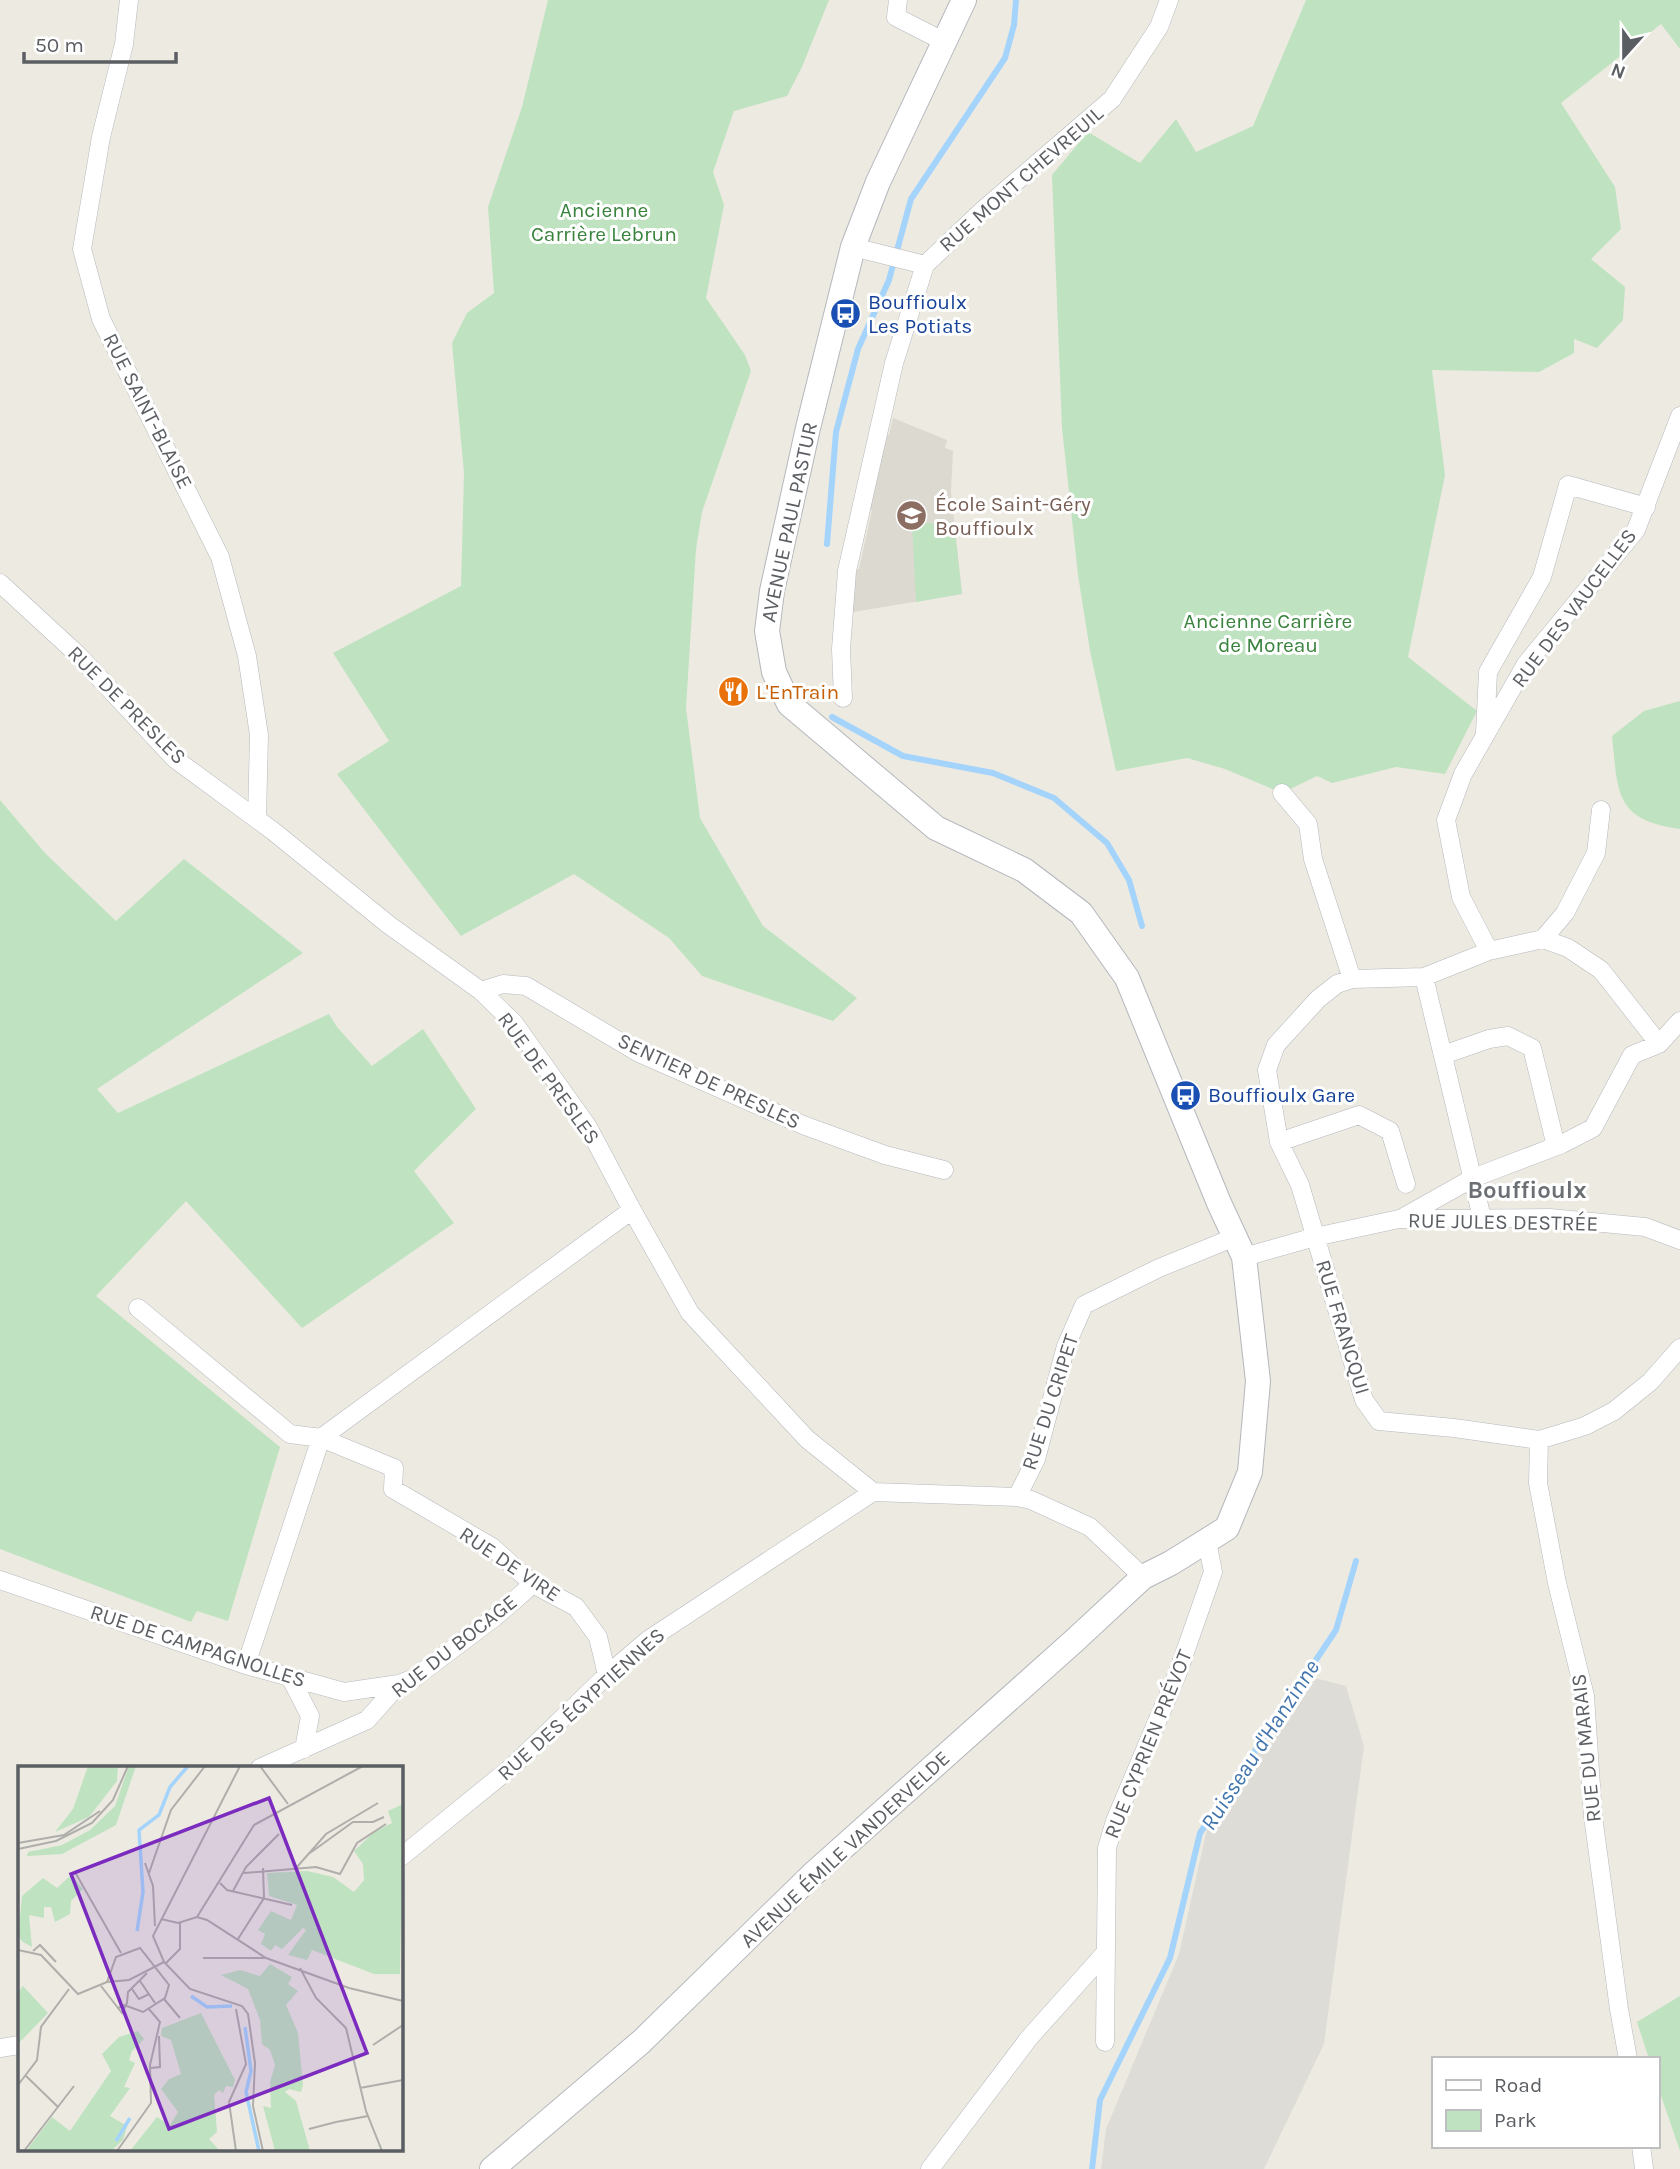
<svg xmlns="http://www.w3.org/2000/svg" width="1680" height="2169" viewBox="0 0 1680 2169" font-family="Karla,sans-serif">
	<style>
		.industrial { fill: #dedcd7 }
		.education { fill: #dcd9d0 }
		.green { fill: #bfe3c0 }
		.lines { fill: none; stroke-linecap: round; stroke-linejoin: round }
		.stream { stroke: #a4d4fb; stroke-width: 6 }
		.minor-casing { stroke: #b5b8bc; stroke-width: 19 }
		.secondary-casing { stroke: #b4b7bc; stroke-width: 26 }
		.minor { stroke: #fff; stroke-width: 18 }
		.secondary { stroke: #fff; stroke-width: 24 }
		.labels { text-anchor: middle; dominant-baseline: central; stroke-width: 6; stroke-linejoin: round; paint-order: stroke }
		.street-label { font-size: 21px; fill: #5b5e62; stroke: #fff }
		.park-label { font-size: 21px; fill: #39833d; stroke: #fff }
		.transit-label { font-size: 21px; fill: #164399; stroke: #fff; text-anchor: start }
		.education-label { font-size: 21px; fill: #785e54; stroke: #fff; text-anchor: start }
		.food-label { font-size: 21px; fill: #c56008; stroke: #fff; text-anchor: start }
		.water-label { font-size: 23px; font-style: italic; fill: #4275ac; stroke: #fff }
		.quarter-label { font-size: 24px; font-weight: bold; fill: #6c7074; stroke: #fff }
		.inset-river { fill: none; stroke: #a4d4fb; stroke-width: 3.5 }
		.inset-road { fill: none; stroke: #afaeab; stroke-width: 2 }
		.view { fill: #7b2cbf; fill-opacity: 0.15; stroke: #7b2cbf; stroke-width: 3.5 }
		.inset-edge { fill: none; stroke: #5b5e62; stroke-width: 3.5 }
	</style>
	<rect width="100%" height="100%" fill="#edeae2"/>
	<!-- industrial -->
	<path class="industrial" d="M1311,1677L1346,1686L1364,1746L1324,2044L1264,2169H1101L1106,2129L1179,1954L1209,1820Z"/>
	<!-- education -->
	<path class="education" d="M893,418L947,440L945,448L953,451L951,492L962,594L847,613L856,569H859L872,510L869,509L886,435H889Z"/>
	<!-- green -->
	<path class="green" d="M548,0H829L802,67L787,96L734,111L713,172L724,205L706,298L745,355L751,371L702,512L696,549L686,708L700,818L763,926L857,998L833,1021L702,976L669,938L574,874L461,936L337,774L389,741L333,653L461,586L464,473L452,343L467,313L494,293L488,207L522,107Z
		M1306,0H1680V49L1661,24L1561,103L1615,187L1621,229L1591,259L1625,287L1623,320L1597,348L1574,339V353L1539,372L1432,370L1445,475L1408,657L1477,711L1445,774L1396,767L1332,783L1317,776L1282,793L1225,769L1187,758L1116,771L1090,651L1078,575L1062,428L1052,175L1088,132L1140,163L1176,119L1196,152L1253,126Z
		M954,522L962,594L916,602L912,524Z
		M1680,701V829C1614,820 1618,792 1612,736L1644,711Z
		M0,800L45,853L116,921L184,859L303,953L97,1089L118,1113L329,1014L337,1027L372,1066L423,1029L476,1109L414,1171L454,1223L302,1328L186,1201L96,1296L280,1447L228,1621L197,1611L191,1622L0,1549Z
		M1680,1996V2151L1657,2084V2059H1649L1637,2022Z"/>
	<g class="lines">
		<!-- stream -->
		<path class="stream" d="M827,544L836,432L858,349L889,280L911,199L1005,58L1014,25L1016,0
			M832,717L903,756L993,773L1054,798L1107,843L1129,880L1142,926
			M1092,2169L1100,2100L1170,1958L1200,1833L1336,1630L1356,1561"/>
		<defs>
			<path id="minor" d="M129,0L124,44L101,137L82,249L101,319L220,557L247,656L259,735L257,819
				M898,0L896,17L943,41
				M853,247L925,265
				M0,583L77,654L175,759L273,831L389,925L481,991L514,1023L588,1127L632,1210L690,1313L807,1439L873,1492L1017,1497L1031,1500L1090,1527L1143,1577
				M843,698L841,649L847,571L894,363L925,265L983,210L1112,99L1159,27L1169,0
				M1485,733L1488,672L1542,577L1568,485L1646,507
				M1282,793L1308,824L1313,859L1352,979
				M1543,939L1565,913L1596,853L1601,810
				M1489,951L1461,897L1446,820L1463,774L1526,664L1636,530L1680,416
				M1424,977L1482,1218
				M481,991L503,984L526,986L639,1053L803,1125L885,1155L944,1170
				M1659,1044L1601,970L1568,948L1543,939L1489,951L1424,977L1352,979L1337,984L1318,999L1276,1045L1267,1070L1279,1142L1300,1185L1364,1400L1379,1421L1454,1428L1539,1440L1585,1426L1614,1411L1650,1382L1680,1348
				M1443,1055L1489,1039L1508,1036L1532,1048L1556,1146
				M1279,1142L1359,1115L1390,1131L1406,1184
				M1402,1218L1473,1178L1562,1144L1593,1128L1632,1055L1659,1044L1680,1021
				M1244,1257L1315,1237L1399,1219L1550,1218L1645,1227L1680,1240
				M138,1308L290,1434L321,1438L394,1468L393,1489L492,1547L533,1584L576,1607L598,1637L607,1675
				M1539,1440L1538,1483L1557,1583L1585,1696L1593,1816L1619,2009L1628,2059
				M1017,1497L1036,1459L1066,1346L1084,1305L1159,1268L1235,1237
				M0,1580L246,1665L344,1692L399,1684
				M246,1665L321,1438L632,1210
				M290,1677L310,1716L304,1749
				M260,1768L367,1720L399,1684L414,1678L495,1617L533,1584
				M401,1857L514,1765L607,1675L648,1640L873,1492
				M1105,2042L1107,1848L1115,1821L1178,1672L1213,1572L1207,1541
				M0,2048L19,2045
				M1641,2146L1644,2168
				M930,2169L1029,2038L1106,1952"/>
			<path id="secondary" d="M492,2169L641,2042L812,1875L1074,1641L1143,1577L1171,1563L1227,1528L1250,1472L1258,1381L1244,1257L1219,1203L1127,978L1081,913L1024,870L936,828L789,704L774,672L767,631L772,591L808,428L853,247L878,182L964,0"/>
		</defs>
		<!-- minor casing -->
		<use href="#minor" class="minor-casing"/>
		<!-- secondary casing -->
		<use href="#secondary" class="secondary-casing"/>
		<!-- minor -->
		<use href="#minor" class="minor"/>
		<!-- secondary -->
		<use href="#secondary" class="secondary"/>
	</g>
	<!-- icons -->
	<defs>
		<symbol id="bus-disc" viewBox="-11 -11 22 22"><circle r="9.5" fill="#1a4fb4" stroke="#fff"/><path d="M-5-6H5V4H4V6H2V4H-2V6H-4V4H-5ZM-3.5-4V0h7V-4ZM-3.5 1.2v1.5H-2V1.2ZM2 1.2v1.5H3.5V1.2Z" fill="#fff"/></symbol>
		<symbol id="school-disc" viewBox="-11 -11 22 22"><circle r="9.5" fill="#8d6e63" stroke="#fff"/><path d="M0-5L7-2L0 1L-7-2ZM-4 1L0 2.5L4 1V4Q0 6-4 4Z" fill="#fff"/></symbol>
		<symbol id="restaurant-disc" viewBox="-11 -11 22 22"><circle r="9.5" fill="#e8710a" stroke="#fff"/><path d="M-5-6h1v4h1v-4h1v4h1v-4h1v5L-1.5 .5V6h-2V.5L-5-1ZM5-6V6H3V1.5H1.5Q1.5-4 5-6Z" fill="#fff"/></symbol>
	</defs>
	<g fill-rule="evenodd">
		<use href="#bus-disc" x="828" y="296" width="35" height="35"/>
		<use href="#school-disc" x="894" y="498" width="35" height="35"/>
		<use href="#restaurant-disc" x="716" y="674" width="35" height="35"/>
		<use href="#bus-disc" x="1168" y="1078" width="35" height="35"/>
	</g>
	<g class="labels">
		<!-- street labels -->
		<g class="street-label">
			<text transform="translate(1021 179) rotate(-41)">RUE MONT CHEVREUIL</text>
			<text transform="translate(148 411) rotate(63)">RUE SAINT-BLAISE</text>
			<text transform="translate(789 522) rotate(-78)">AVENUE PAUL PASTUR</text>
			<text transform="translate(1574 608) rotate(-53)">RUE DES VAUCELLES</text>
			<text transform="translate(127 705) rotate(45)">RUE DE PRESLES</text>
			<text transform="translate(549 1078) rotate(54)">RUE DE PRESLES</text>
			<text transform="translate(709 1081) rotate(25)">SENTIER DE PRESLES</text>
			<text transform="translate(1503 1222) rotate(1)">RUE JULES DESTRÉE</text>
			<text transform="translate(1343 1327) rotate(73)">RUE FRANCQUI</text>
			<text transform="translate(1050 1402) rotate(-72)">RUE DU CRIPET</text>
			<text transform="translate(510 1564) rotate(34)">RUE DE VIRE</text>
			<text transform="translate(198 1646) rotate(18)">RUE DE CAMPAGNOLLES</text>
			<text transform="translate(454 1646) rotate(-38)">RUE DU BOCAGE</text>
			<text transform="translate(581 1704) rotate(-42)">RUE DES ÉGYPTIENNES</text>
			<text transform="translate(1148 1744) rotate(-68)">RUE CYPRIEN PRÉVOT</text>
			<text transform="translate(1586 1748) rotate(-96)">RUE DU MARAIS</text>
			<text transform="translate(845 1849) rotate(-43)">AVENUE ÉMILE VANDERVELDE</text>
		</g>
		<!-- park labels -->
		<g class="park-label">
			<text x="604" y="210">Ancienne<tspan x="604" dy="24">Carrière Lebrun</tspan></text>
			<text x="1268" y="621">Ancienne Carrière<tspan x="1268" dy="24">de Moreau</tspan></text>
		</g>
		<!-- transit labels -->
		<g class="transit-label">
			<text x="868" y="302">Bouffioulx<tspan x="868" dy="24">Les Potiats</tspan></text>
			<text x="1208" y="1095">Bouffioulx Gare</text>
		</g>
		<!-- education labels -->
		<g class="education-label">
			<text x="935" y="504">École Saint-Géry<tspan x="935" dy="24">Bouffioulx</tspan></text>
		</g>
		<!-- food labels -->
		<g class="food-label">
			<text x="756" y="692">L'EnTrain</text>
		</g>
		<!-- water labels -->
		<g class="water-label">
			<text transform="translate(1260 1745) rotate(-57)">Ruisseau d'Hanzinne</text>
		</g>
		<!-- quarter labels -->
		<g class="quarter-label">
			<text x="1527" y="1190">Bouffioulx</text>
		</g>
	</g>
	<!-- overview -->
	<g transform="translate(18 1766)">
		<rect width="385" height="385" fill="#edeae2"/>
		<path d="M70,0H100L99,15L71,51L37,66L55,43ZM111,0H118L98,59L44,88L9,90L10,86L44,79L72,64L97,40ZM385,38L382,208H356L294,184L289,194L270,189L288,164L285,162L264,183L257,179L253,185L243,178L247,168L240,164L253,145L273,154L279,139L251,130L249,107L289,105L315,111L336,126L346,114L345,98L336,85L356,66L374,57L370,45ZM53,109L65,123L53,135L52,148L37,156L33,141H26V152L11,149L14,181L5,176L0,171L4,130L25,112L39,122ZM252,198L274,211L270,218L280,225L268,239L280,267L285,319L283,326L271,323L267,326L278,335L292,385H257L245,340L253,342L252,316L257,299L252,284L244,278L242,254L230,223L203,209L222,204L242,210ZM5,220L30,247L0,278V226ZM183,247L217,314L215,321L208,320L205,327L201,324L196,329L199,366L191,373L202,385H112L139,351L152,359L160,346L143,323L151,313L163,308L153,274L143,270L144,262ZM120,265L126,273L114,285L111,294L117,297L106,321L112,322L92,350L109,360L105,374L93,385H8L34,351L52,365L93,305L84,288L101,271Z" fill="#bfe3c0"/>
		<path class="inset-river" d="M119,165L125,126L121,64L141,49L152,21L170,0M173,230L189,241L214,240M227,261L233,305L228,326L241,385M98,375L112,352"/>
		<path class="inset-road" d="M222,0L135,170L146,196L172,223L224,240L230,248L237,297L235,340L245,385M242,0L270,38M0,77L46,69L82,45M0,83L38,75L74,57L95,34L110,0M292,87L335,56H355L366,51M127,97L135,120L137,160M279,101L308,68L360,37M57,106L103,187M131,107L153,44L187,0M226,107L298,101L322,108L339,77L368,58M202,117L209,124L274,139M215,125L228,101L261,68M179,151L236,59L345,0M143,153L160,157L179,151L189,154L248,192L331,222L385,235M220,173L246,132L245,102M0,184L23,189L60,228L89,216M15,185L22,179L38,196M185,192H248M148,197L162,183V157M282,202L298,232L328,262L348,345L364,385M122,215L137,237M89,216L98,191L122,182L151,219L147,232L125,246L106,239M89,216L111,214L146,196M83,220L100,242M114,223L121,233L131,228M146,233L162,252M106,239L100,242L104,247L109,237L110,226L129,207M355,279L385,259M133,302L142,301L141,270M8,310L40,341M0,319L19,294L23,261L51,223M342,322L385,314M318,356L350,350M291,363L318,356M6,385L56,320M99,385L133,337L132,299L142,256L131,243M218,385L211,336L228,298L218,243"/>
		<path class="view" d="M251,32L349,287L151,363L53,108Z"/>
		<rect width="385" height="385" class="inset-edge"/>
	</g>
	<!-- legend -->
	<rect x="1432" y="2057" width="228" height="91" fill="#ffffff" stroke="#bdbfc0" stroke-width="2"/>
	<rect x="1446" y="2080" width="35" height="10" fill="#ffffff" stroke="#bdbfc0" stroke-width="2"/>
	<text x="1494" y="2092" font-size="21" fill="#5b5e62">Road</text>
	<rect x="1446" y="2110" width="35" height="21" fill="#bfe3c0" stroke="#bdbfc0" stroke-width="2"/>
	<text x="1494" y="2127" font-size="21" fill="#5b5e62">Park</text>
	<!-- north arrow -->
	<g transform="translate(1624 56) rotate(201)" stroke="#ffffff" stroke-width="5" paint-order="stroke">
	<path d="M0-5L12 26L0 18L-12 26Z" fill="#5b5e62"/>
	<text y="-10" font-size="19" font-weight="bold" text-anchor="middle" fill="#5b5e62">N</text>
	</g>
	<!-- scale -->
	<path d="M24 52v10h152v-10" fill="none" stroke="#5b5e62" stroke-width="3.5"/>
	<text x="35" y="52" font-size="21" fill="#5b5e62" stroke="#ffffff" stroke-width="5" paint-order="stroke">50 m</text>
</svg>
